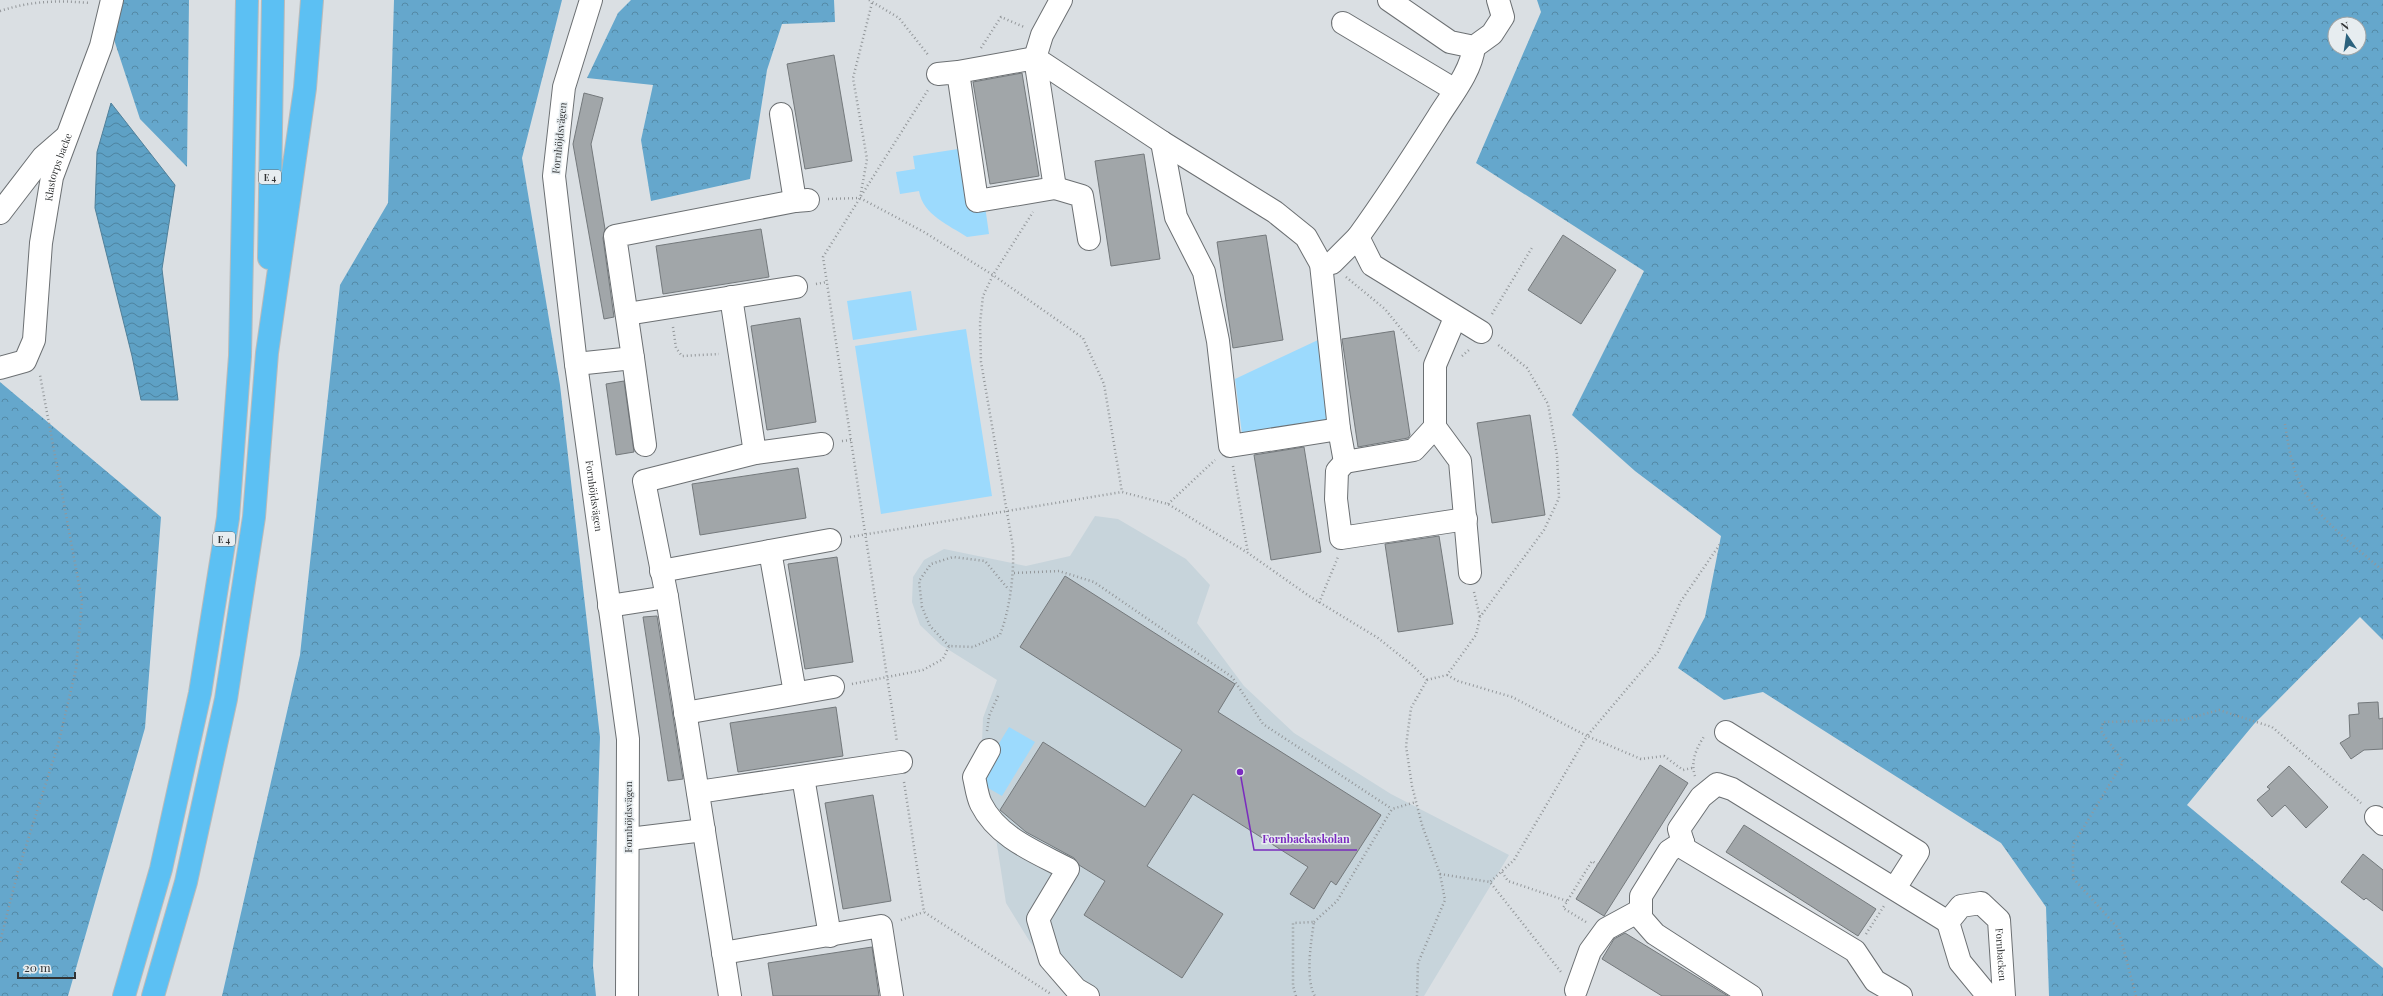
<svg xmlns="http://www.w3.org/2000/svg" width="2383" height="996" viewBox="0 0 2383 996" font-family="'Playfair Display',serif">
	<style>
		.built { fill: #c7d4db }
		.green { fill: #9cdafd }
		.forest { fill: url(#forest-crowns); fill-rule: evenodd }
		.water { fill: url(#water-waves); stroke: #50809a }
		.building { fill: #a1a6a9; stroke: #74797c }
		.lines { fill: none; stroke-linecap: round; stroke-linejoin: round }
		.minor-casing { stroke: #6c7073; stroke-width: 24 }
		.highway-casing { stroke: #b9baba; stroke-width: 24 }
		.path { stroke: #93979a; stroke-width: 2.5; stroke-dasharray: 1 3; stroke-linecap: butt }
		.minor { stroke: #fff; stroke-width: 22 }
		.highway { stroke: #5cc0f3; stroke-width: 22 }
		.labels { text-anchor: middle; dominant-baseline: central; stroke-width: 3; stroke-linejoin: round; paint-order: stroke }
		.shield { fill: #e7edf0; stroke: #686b6c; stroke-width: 1 }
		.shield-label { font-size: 9px; font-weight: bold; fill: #313334 }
		.street-label { font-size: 10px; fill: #313334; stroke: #e7edf0 }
		.leader { fill: none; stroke: #7b2cbf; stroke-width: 1.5 }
		.callout-dot { fill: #7b2cbf; stroke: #e7edf0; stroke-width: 1.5 }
		.callout-label { font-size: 11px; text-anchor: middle; font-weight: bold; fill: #7b2cbf; stroke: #e7edf0; stroke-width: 3; stroke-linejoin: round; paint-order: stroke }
	</style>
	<defs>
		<pattern id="forest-crowns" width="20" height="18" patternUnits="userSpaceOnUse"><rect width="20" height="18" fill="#65a7cc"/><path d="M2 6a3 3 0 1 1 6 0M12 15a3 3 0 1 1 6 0" fill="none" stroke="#5489a6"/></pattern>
		<pattern id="water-waves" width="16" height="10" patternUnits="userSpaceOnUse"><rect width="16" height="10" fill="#5ea1c5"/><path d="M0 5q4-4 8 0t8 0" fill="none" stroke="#4e84a1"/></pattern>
	</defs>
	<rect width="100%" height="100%" fill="#dadfe3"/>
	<!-- built -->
	<path class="built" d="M1095,516L1118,519L1186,559L1210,585L1197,623L1244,686L1294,733L1391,794L1509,855L1424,996H1083L1059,980L1030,942L1006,903L995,832L979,816L983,718L997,680L941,645L920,625L912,602L913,577L924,560L944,549L1026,566L1070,556Z"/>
	<!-- green -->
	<path class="green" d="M958,149L967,208L985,206L989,234L967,237C949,225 923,215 919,191L900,194L896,172L915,169L913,156Z
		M911,291L917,330L853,340L847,301Z
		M966,329L992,496L881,514L855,346Z
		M1318,340L1329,420L1242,434L1235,379Z
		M1009,727L1035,742L1002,796L976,781Z"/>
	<!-- forest -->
	<path class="forest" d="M101,0H189L187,167L140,119Z
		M394,0H562L522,158L560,385L600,737L593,966L596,996H222L300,655L340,285L388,203Z
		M631,0H834L835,22L782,24L767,70L750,179L651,201L641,140L653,85L587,78L618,13Z
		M1537,0H2383V640L2360,617L2254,724L2187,805L2383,968V996H2049L2046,907L2001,843L1763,692L1724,700L1678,668L1705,617L1721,536L1635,471L1572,415L1644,271L1476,163L1541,12ZM2335,24H2359V48H2335Z
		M0,382L161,517L145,728L68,996H0Z"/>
	<!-- water -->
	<path class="water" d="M111,103L175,185L162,269L178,400H141L132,356L95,208L97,152Z"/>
	<!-- building -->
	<path class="building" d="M834,55L852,161L805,169L787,64Z
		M1022,73L1039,176L990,184L973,82Z
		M584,93L603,98L591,144L605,229L603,238L614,317L604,319L573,144Z
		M1144,154L1160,259L1111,266L1095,161Z
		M761,229L769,277L663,294L656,246Z
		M1266,235L1283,340L1233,348L1217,242Z
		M1563,235L1616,270L1581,324L1528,290Z
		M800,318L816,422L767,430L751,326Z
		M1394,331L1410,435L1408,438L1358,447L1342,339Z
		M624,381L634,452L616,455L606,384Z
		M1530,415L1545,515L1492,523L1477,423Z
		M1304,447L1321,552L1271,560L1254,455Z
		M798,468L806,518L700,535L692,484Z
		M1439,536L1453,624L1398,632L1385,544Z
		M837,557L853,662L805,669L788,564Z
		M1065,576L1235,684L1218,712L1381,815L1336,885L1331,881L1314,909L1290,894L1308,867L1193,794L1147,866L1223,914L1182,978L1084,915L1105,881L1079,865L1074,858L1026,832L1000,810L1043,742L1145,807L1182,750L1020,647Z
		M657,616L683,779L668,781L643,617Z
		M2378,702L2379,719L2383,718V749L2364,750L2351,759L2340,743L2350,737L2349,715L2359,714L2358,703Z
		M836,707L843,756L738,772L730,723Z
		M1660,765L1688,783L1604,916L1576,899Z
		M2289,766L2328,807L2306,828L2285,805L2272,817L2257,800L2270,789L2267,787Z
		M873,795L891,901L843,909L825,803Z
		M1744,825L1876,909L1858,936L1726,852Z
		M2363,854L2383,870V911L2366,898L2364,900L2341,882Z
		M1625,933L1728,996H1662L1602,959L1614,939Z
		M872,947L879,996H773L768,963Z"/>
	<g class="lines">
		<defs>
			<g id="minor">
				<path id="s1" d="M591,0L564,87L554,176L576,364L628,739L627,996"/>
				<path d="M1061,0L1042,35L1035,58L1162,142L1275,212L1306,237L1321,264L1339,429L1345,462L1414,450L1435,427"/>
				<path d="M1389,0L1450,42L1474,47L1492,34L1503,17L1498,0"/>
				<path d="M1343,23L1455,90"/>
				<path d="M1474,47C1471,72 1451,96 1438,117C1412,158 1386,198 1358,237L1372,265L1481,332"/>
				<path d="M938,74L958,72L977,201L1055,188L1035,58L958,72"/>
				<path d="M781,114L795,201"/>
				<path d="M1162,142L1176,217L1204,272L1218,341L1230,446L1339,429"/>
				<path d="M1055,188L1082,196L1089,239"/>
				<path d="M0,213L43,157L66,137"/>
				<path d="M1321,264L1332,263L1358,237"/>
				<path d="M731,297L755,453"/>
				<path d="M627,314L796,287"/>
				<path d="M1455,318L1435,365V427L1460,461L1470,573"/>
				<path d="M633,358L645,445"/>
				<path d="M576,364L633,358L615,236L795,201L808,200"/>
				<path id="s2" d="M0,368L25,361L34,340L41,243L52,177L101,46L112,0"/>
				<path d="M1345,462L1337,471L1336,499L1341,538L1466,519"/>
				<path d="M770,551L795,693"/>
				<path d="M661,571L830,540"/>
				<path d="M667,597L644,481L755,453L822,444"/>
				<path d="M609,606L667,597L730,996"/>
				<path d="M685,713L833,687"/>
				<path d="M1726,732L1918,852L1895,888"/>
				<path d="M989,750L974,777C976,785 977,796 981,804C998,838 1036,852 1068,869L1038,919L1050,959L1076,989L1088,996"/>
				<path d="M803,777L830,936"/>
				<path d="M698,792L901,762"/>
				<path d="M2376,817L2383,824"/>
				<path d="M629,839L704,830"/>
				<path d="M1683,842L1669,851L1641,896V918L1655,934L1751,996"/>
				<path d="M723,953L881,926L892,996"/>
				<path d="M1576,990L1590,951L1606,929L1641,910"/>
				<path d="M1901,996L1875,981L1855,951L1685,849L1679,829L1701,797L1717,784L1732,789L1948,922"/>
				<path id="s3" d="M1988,996L1960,962L1948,922L1961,906L1981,903L1999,920L2004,996"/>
			</g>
			<path id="highway" d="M269,258L273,0
				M124,996L161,869L200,693L228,518L240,356L247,0
				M153,996L186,882L226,699L254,517L267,353L305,88L312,0"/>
		</defs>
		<!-- minor casing -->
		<use href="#minor" class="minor-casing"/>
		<!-- highway casing -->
		<use href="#highway" class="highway-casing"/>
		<!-- path -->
		<path class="path" d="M869,0L899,18L929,56
			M872,3L853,78L867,159L860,198L823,257L897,742
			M0,11C31,1 58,0 90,3
			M981,48L1001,17L1024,27
			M861,196L928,90
			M828,199L860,198L924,232L993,275L1083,338L1104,384L1122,492
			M1346,277L1385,309L1419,351
			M816,284L827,282
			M1492,314L1533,246
			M673,327L676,348L682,356L719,354
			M1462,356L1470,349
			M2285,424C2288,443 2291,464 2299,481C2316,519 2353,544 2383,571
			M842,441L851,440
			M1233,466L1248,553
			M1168,504L1215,460
			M850,537L1122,492L1168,504L1248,553L1309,596L1378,638L1412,665L1427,680L1411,708L1406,746L1412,786L1422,825L1440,874L1445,900L1418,963L1417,996
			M1014,573L1059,571L1094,582L1232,677L1263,724L1392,809
			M1474,592L1480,617
			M1319,603L1338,557
			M949,646L930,626L922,607L919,581L931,564L953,557L985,561L1009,590
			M1447,675L1458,681L1512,697L1587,736L1514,860L1490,882
			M1427,680L1447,675L1476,635L1480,617L1544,530L1559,498L1557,455L1548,404L1527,368L1497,344
			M852,684L923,670L943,659L949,646L973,647L1000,635C1010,608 1014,576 1013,547L981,362L980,323L983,296L993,275L1033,212
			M987,731L989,716L999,694
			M1692,768L1683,770L1664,756L1641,759L1587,736L1658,652L1681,601L1720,544
			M1695,776C1690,761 1697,747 1705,735
			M904,782L924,912L1051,994
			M1502,872L1508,881L1567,901
			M1440,874L1490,882L1561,972
			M901,920L924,912
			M1314,922L1337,901L1392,809L1416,802
			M1586,922L1563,908L1592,861L1598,865
			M1866,934L1884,906
			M0,942L18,871L58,745L76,669L82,601L40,375
			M1296,996L1293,986V923L1314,922C1311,941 1305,980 1315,996
			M2136,996L2118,928L2073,878V845L2123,762L2101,731L2103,722L2183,720L2219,710L2272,727L2361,803"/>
		<!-- minor -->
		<use href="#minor" class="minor"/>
		<!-- highway -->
		<use href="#highway" class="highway"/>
	</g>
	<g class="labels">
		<!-- shield labels -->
		<g class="shield">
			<rect x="259" y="170" width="22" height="14" rx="3"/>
			<rect x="213" y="532" width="22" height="14" rx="3"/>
		</g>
		<g class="shield-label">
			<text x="270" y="177">E 4</text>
			<text x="224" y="539">E 4</text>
		</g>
		<!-- street labels -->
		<g class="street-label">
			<text transform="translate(559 138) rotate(-84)">Fornhöjdsvägen</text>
			<text stroke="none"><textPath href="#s2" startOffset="224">Klastorps backe</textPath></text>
			<text stroke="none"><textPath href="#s1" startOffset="503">Fornhöjdsvägen</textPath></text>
			<text transform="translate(628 817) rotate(-90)">Fornhöjdsvägen</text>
			<text stroke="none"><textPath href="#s3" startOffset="186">Fornbacken</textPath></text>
		</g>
	</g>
	<!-- callouts -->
	<path class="leader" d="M1240 772L1254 850H1357"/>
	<circle class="callout-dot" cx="1240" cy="772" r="4"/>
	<g class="callout-label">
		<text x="1306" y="843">Fornbackaskolan</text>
	</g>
	<!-- north arrow -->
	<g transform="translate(2347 36) rotate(347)"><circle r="19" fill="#e7edf0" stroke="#9ea3a5"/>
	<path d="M0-3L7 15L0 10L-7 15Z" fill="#2c627d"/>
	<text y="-6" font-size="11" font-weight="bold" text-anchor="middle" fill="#313334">N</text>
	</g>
	<!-- scale -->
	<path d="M18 972v6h57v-6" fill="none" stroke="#313334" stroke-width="2"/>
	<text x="24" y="972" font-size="12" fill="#313334" stroke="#e7edf0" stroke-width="3" paint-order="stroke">20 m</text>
</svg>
